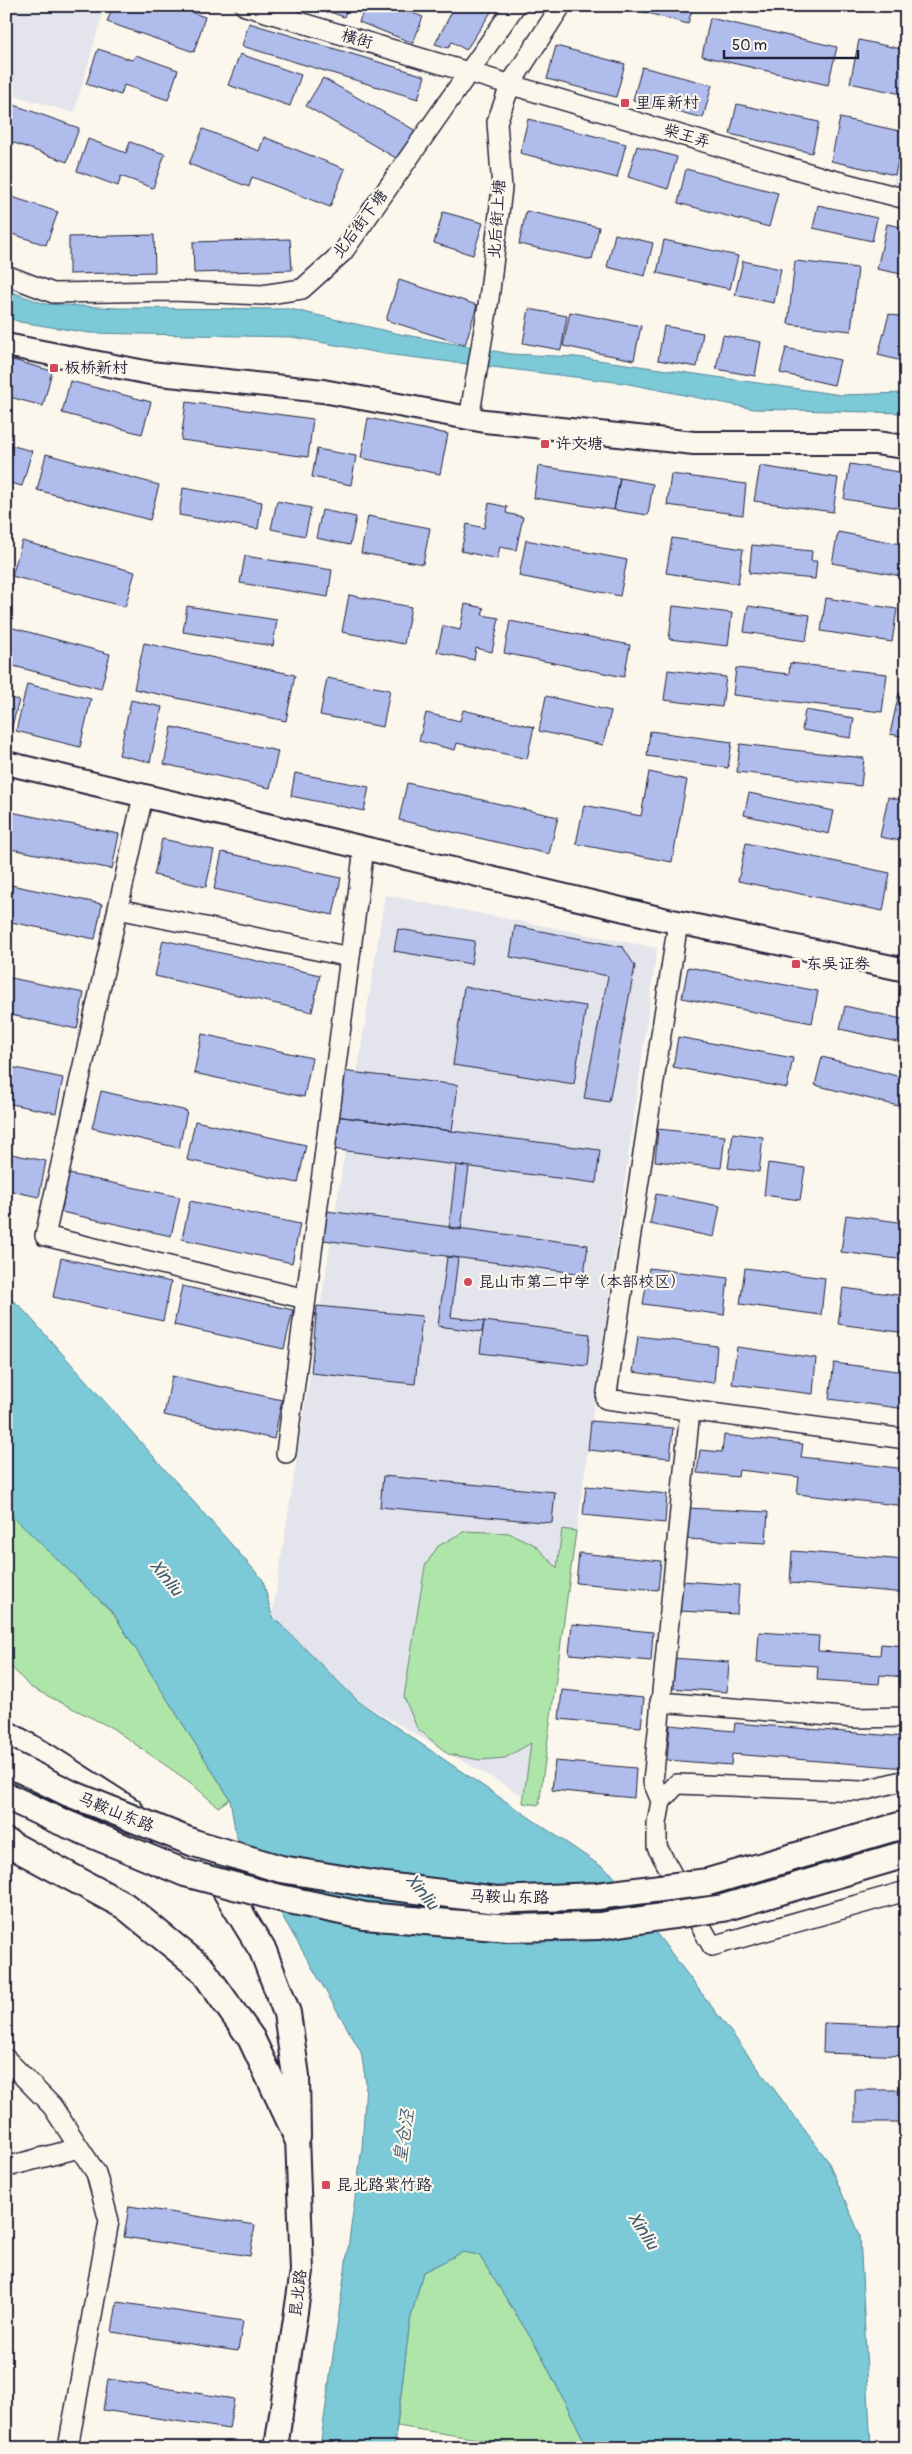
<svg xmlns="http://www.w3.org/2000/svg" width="912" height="2454" viewBox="0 0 912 2454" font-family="Pangolin,'LXGW WenKai TC',sans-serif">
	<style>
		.built { fill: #e4e5ec }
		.green { fill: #aee6aa; stroke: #688472 }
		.water { fill: #7bc9d8; stroke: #578699 }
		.building { fill: #afbcec; stroke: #22223b }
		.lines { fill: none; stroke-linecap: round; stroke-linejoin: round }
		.minor-casing { stroke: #22223b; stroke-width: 22 }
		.tertiary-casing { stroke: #22223b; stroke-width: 26 }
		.secondary-casing { stroke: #22223b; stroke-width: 30 }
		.minor { stroke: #fbf7ec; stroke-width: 19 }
		.tertiary { stroke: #fbf7ec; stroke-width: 22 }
		.secondary { stroke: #fbf7ec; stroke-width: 26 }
		.secondary-bridge-casing { stroke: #22223b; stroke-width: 30; stroke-linecap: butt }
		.secondary-bridge { stroke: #fbf7ec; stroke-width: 26 }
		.poi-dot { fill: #d1495b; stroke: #fbf7ec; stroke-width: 2 }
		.labels { text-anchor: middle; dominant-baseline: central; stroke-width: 4.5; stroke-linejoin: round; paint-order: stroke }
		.street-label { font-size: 16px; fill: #22223b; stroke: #fbf7ec }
		.poi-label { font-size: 16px; fill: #22223b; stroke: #fbf7ec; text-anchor: start }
		.water-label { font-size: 18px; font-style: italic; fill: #415c72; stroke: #fbf7ec }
	</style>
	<rect width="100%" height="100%" fill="#fbf7ec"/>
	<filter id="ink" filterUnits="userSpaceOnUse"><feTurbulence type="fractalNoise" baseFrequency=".02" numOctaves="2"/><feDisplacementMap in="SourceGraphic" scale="10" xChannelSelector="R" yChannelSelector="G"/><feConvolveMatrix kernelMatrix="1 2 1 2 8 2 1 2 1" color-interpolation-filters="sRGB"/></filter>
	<g filter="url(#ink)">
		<!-- built -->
		<path class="built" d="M11,6H105L74,113L6,93V23Z
			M906,131V193L892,189Z
			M385,895L657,948L539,1805L358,1701L272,1616Z"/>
		<!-- green -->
		<path class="green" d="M6,1510L113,1613L230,1799L218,1807L191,1783L112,1728L30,1687L6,1661Z
			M562,1529L576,1531L539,1805L523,1803L531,1743L505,1758L480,1760L448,1754L417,1728L404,1697L425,1566L438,1546L465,1531L509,1533L535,1545L557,1568Z
			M463,2252L479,2255L539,2351L588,2448H533L397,2426L410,2321L423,2272Z"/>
		<!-- water -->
		<path class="water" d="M6,290L45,304L118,308L290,309L400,334L511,354L577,357L841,395L906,393V413L754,409L624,383L385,354L292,337L89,333L20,322L6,317Z
			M6,1296L19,1305L263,1580L272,1616L358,1701L611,1873L828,2161L860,2235L871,2448H588L539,2351L479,2255L463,2252L423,2272L410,2321L394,2448H320L362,2148L366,2083L361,2052L236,1836L230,1799L113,1613L6,1510Z"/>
		<!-- building -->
		<path class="building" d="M113,6H172L205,17L194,52L107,22Z
			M313,6H348L344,17Z
			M365,6H395L423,17L413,43L359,22Z
			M455,6H495L466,50L452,42L448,48L435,44Z
			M622,6H693L688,24Z
			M884,6H906V11Z
			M710,18L837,47L828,85L702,56Z
			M249,23L425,76L418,99L242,46Z
			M859,40L906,50V95L850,83Z
			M556,46L625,64L616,97L547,79Z
			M98,49L132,60L136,55L178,70L168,100L124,85L121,95L86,84Z
			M240,54L301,75L290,106L228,85Z
			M642,67L712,85L703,118L633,100Z
			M323,78L418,132L401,161L306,106Z
			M6,102L79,128L67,162L6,140Z
			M737,104L819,122L812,153L730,134Z
			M840,118L904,132L895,175L831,161Z
			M528,119L626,144L617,178L520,153Z
			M203,129L259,151L264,137L345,169L330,207L252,177L249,187L189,164Z
			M88,139L126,153L130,142L165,154L153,188L121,176L118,186L77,171Z
			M637,146L677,157L668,189L628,177Z
			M686,169L778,193L769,227L678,203Z
			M6,195L58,212L46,245L6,232Z
			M818,205L877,218L872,241L813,228Z
			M526,211L599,227L592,260L519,244Z
			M443,212L483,223L473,255L434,243Z
			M887,224L906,228V275L877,269Z
			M615,234L653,243L645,276L607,267Z
			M154,235L155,272L69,274V237Z
			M290,239L292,270L194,273L193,242Z
			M664,240L738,256L730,289L657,273Z
			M743,261L781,269L774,303L735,295Z
			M795,261L858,268L851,331L788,324Z
			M399,280L477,305L465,345L386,320Z
			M529,309L567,316L561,350L523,343Z
			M570,312L641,326L634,360L563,346Z
			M889,314L906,318V362L878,355Z
			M664,326L703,333L697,367L658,360Z
			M723,335L761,342L755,376L716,369Z
			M786,348L840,360L834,385L780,373Z
			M6,358L52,371L43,406L6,396Z
			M70,381L151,402L142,434L62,413Z
			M186,402L313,419L308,457L181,440Z
			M368,418L448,434L440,474L361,458Z
			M6,444L32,451L22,486L6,482Z
			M317,449L356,456L351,485L312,477Z
			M46,454L159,485L150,520L37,490Z
			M850,464L906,473V509L844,499Z
			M538,466L620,478L614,510L534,498Z
			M760,466L838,478L833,512L754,501Z
			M671,474L746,484L743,515L667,505Z
			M620,478L653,484L648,515L614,510Z
			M183,488L262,502L258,529L179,515Z
			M277,501L311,508L305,536L271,529Z
			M489,503L507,507L506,513L523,517L516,550L500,547L497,559L461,551L467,524L484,528Z
			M322,510L356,517L350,545L316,538Z
			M368,516L430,528L423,564L361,553Z
			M6,526L12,527L6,546Z
			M838,532L906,545V577L832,563Z
			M672,538L743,549L738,584L666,573Z
			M526,540L627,560L620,596L519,576Z
			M22,541L135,572L125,607L12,576Z
			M752,545L812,551L811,561H817L815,579L749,573Z
			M245,556L332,570L328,597L240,583Z
			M349,595L411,607L404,644L342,632Z
			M826,598L897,609L892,642L821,631Z
			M465,604L484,608L482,615L499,618L492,652L476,648L474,660L437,652L443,626L460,630Z
			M187,606L277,620L273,646L183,632Z
			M673,606L732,613L728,646L669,639Z
			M748,606L810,615L806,641L744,632Z
			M510,621L630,645L624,677L504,653Z
			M6,626L110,654L101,689L6,664Z
			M144,643L295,675L286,721L134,689Z
			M790,663L887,674L882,712L733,695L736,668L789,674Z
			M668,670L726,677L722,707L664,700Z
			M327,678L390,690L383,727L320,715Z
			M27,684L91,699L80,747L16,731Z
			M899,693L906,694V737L890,734Z
			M546,696L611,711L603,745L539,731Z
			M6,697L19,700L11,730L6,729Z
			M131,700L162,707L150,762L119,755Z
			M463,710L534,727L527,759L457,743L455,750L419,741L426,713L460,721Z
			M805,710L854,718L851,738L802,730Z
			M172,727L278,751L270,788L164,764Z
			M650,731L732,742L728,768L647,756Z
			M740,744L864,758L861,786L737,772Z
			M649,772L687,780L672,862L576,844L584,805L641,816Z
			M295,773L369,787L364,811L291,796Z
			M407,783L558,817L549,854L399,820Z
			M749,793L834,811L829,834L744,815Z
			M888,797L906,801V842L880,837Z
			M6,811L119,834L112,869L6,848Z
			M162,839L214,850L206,887L154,875Z
			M746,843L890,873L883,911L738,881Z
			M222,852L341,878L333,915L214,889Z
			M6,884L102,904L95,939L6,921Z
			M515,926L623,947L635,966L609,1102L584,1098L608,976L510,957Z
			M398,929L475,941L471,964L394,951Z
			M163,940L320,975L312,1012L155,976Z
			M688,967L818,991L812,1023L682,998Z
			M6,977L84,993L77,1029L6,1014Z
			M464,987L586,1006L574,1084L453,1065Z
			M845,1006L906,1020V1044L840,1029Z
			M202,1034L312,1058L304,1097L194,1073Z
			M678,1037L793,1058L787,1088L673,1067Z
			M822,1057L905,1078L906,1075V1108L815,1085Z
			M6,1066L63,1078L56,1113L6,1103Z
			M342,1071L458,1085L452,1131L335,1116Z
			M101,1091L187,1111L179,1148L92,1128Z
			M335,1116L600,1150L596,1183L331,1149Z
			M195,1121L306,1145L298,1183L187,1160Z
			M658,1129L725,1136L721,1168L655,1161Z
			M733,1133L763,1137L759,1172L728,1168Z
			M6,1153L46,1161L39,1197L6,1190Z
			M768,1163L805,1168L800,1200L764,1195Z
			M456,1165L469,1167L461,1230L449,1228Z
			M69,1174L180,1197L171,1236L61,1212Z
			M656,1194L720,1206L714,1237L650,1224Z
			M190,1201L300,1224L292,1263L182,1239Z
			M327,1211L588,1245L584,1274L323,1240Z
			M846,1215L906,1223V1260L841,1252Z
			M447,1257L458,1258L451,1317L484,1321L482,1332L438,1326Z
			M61,1258L171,1282L163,1321L53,1297Z
			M649,1268L728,1278L724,1315L643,1304Z
			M745,1268L825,1278L821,1315L740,1304Z
			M182,1286L293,1310L284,1349L174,1325Z
			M843,1288L906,1296V1333L838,1324Z
			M317,1306L422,1316L415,1384L311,1373Z
			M484,1321L590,1334L587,1366L480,1353Z
			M638,1336L717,1346L714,1383L633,1372Z
			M737,1347L816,1358L813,1394L732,1384Z
			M834,1363L906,1372V1409L829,1399Z
			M172,1376L282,1400L274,1439L164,1415Z
			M591,1421L673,1428L670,1458L588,1450Z
			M724,1435L803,1444L801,1457L906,1469V1506L797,1494L799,1477L739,1470L738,1477L697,1473L700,1450L722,1452Z
			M383,1476L555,1492L552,1523L380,1507Z
			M586,1486L667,1494L665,1523L583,1515Z
			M687,1508L768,1512L766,1543L686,1539Z
			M792,1551L906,1560V1593L790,1583Z
			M579,1553L661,1561L658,1590L576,1583Z
			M682,1581L739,1585L737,1614L680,1611Z
			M572,1624L653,1632L651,1661L569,1654Z
			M759,1632L819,1636L818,1651L880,1655L881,1644L906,1646V1677L880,1675L879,1684L817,1680L818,1666L757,1662Z
			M672,1658L729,1662L727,1692L670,1688Z
			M562,1690L644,1698L641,1727L559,1719Z
			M735,1723L906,1737V1768L732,1754L731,1765L667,1760L670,1725L734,1731Z
			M555,1761L636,1768L634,1798L552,1790Z
			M824,2023L906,2026V2056L823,2053Z
			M855,2090H906V2122H855Z
			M129,2206L255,2225L250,2256L124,2237Z
			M117,2302L243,2321L238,2351L112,2332Z
			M901,2330H906V2362H901Z
			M108,2379L234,2399L229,2429L103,2410Z"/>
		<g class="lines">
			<defs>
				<path id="minor" d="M245,6L829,179L906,199
					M6,275L53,293L174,291L262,295L302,289L343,252L515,6
					M469,419L489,299L502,188L497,122L511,83L561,6
					M143,796L45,1236L306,1299
					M118,909L350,957
					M678,922L606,1399L906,1439
					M286,1453L364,848
					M660,1702L855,1718L906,1717
					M906,1780L862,1791L677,1784L661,1801L657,1823V1847L712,1946L906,1891
					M661,1801L653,1782L690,1410
					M6,2059L52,2106L96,2173L109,2221L68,2448
					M6,2167L79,2148"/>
				<path id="tertiary" d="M6,345L150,373L323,391L485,421L694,443H876L906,447
					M6,763L663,919L906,970
					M276,2448L302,2271L297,2137"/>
				<path id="secondary" d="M6,1734L46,1757L130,1811
					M163,1835L215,1873L263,1951L287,2013L296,2076L297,2137
					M6,1842L125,1906L202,1969L251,2038L293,2127"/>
			</defs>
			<!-- minor casing -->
			<use href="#minor" class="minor-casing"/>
			<!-- tertiary casing -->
			<use href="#tertiary" class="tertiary-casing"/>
			<!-- secondary casing -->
			<use href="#secondary" class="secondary-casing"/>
			<!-- minor -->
			<use href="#minor" class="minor"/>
			<!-- tertiary -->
			<use href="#tertiary" class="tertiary"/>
			<!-- secondary -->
			<use href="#secondary" class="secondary"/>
			<defs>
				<path id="secondary-bridge" d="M6,1762L69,1793L194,1843L281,1869L385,1886L497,1900L597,1896L708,1882L906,1824
					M6,1796L57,1820L185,1873L280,1898L365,1916L509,1928L599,1926L723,1908L906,1854"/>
			</defs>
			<!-- secondary-bridge casing -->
			<use href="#secondary-bridge" class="secondary-bridge-casing"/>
			<!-- secondary-bridge -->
			<use href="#secondary-bridge" class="secondary-bridge"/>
		</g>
	</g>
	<!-- markers -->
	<g class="poi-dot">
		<rect x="620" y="98" width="10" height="10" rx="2.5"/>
		<rect x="49" y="363" width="10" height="10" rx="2.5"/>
		<rect x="540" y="439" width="10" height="10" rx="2.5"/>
		<rect x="791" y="959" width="10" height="10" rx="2.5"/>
		<circle cx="468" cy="1282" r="5"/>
		<rect x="321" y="2180" width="10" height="10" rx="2.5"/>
	</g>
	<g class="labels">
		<!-- street labels -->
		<g class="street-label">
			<text transform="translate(357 39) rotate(16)">横街</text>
			<text transform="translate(687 136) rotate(17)">柴王弄</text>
			<text transform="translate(497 219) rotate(-86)">北后街上塘</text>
			<text transform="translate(360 224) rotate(-53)">北后街下塘</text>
			<text transform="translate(116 1812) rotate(22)">马鞍山东路</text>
			<text transform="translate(509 1897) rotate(1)">马鞍山东路</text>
			<text transform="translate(298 2293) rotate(-83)">昆北路</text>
		</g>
		<!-- poi labels -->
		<g class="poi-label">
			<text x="635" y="103">里厍新村</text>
			<text x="64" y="368">板桥新村</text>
			<text x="555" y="444">许文塘</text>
			<text x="806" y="964">东吴证券</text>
			<text x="478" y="1282">昆山市第二中学（本部校区）</text>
			<text x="336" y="2185">昆北路紫竹路</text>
		</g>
		<!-- water labels -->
		<g class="water-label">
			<text transform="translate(166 1578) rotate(51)">Xinliu</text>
			<text transform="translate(422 1892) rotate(51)">Xinliu</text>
			<text transform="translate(404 2136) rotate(-81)">皇仓泾</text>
			<text transform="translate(643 2231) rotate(57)">Xinliu</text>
		</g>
	</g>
	<!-- margin -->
	<rect width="912" height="2454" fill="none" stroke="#fbf7ec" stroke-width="25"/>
	<rect x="12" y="12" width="887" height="2429" fill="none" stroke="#22223b" stroke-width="2" filter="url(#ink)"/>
	<!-- scale -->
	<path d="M724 50v8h134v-8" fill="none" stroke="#22223b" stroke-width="2.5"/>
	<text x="732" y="50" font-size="15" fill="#22223b" stroke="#fbf7ec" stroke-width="4" paint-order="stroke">50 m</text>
</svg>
